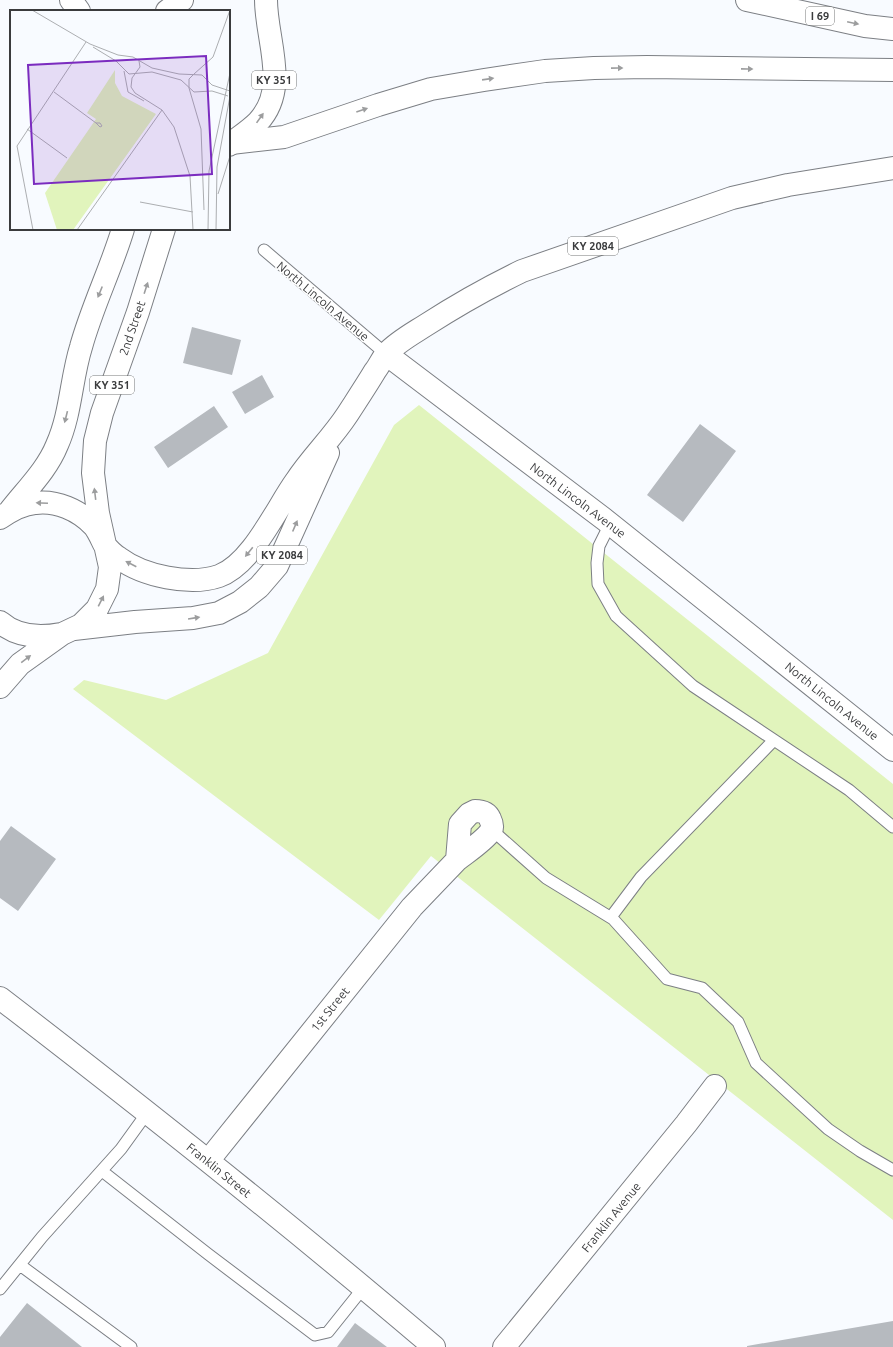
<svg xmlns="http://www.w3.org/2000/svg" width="893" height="1347" viewBox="0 0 893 1347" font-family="Ubuntu,sans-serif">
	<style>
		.green { fill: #e1f4bc }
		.building { fill: #b6babf }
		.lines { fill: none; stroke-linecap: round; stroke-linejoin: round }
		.lane-casing { stroke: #7c7f84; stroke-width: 13 }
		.street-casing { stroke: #7c7f84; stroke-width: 24 }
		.primary-casing { stroke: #7c7f84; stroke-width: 24 }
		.highway-casing { stroke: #7c7f84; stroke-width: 24 }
		.lane { stroke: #fff; stroke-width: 11 }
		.street { stroke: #fff; stroke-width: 22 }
		.primary { stroke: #fff; stroke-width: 22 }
		.highway { stroke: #fff; stroke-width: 22 }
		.oneway { fill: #9c9d9e }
		.labels { text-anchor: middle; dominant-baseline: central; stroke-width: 3; stroke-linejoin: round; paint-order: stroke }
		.shield { fill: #fff; stroke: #757677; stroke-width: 1 }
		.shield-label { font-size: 11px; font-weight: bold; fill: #3a3b3d }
		.street-label { font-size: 12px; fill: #3a3b3d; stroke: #fff }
		.inset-road { fill: none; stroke: #acaeb1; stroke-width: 1 }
		.view { fill: #7b2cbf; fill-opacity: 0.15; stroke: #7b2cbf; stroke-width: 2 }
		.inset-edge { fill: none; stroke: #3a3b3d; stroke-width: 2 }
	</style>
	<rect width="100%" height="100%" fill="#f8fbff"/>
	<!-- green -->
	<path class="green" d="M419,405L893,784V1220L431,856L379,920L73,689L84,680L166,700L268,653L394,425Z"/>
	<!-- building -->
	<path class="building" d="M192,327L241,340L232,375L183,363Z
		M262,375L274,397L245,414L232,392Z
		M214,406L228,427L168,468L154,447Z
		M700,424L736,451L683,522L647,495Z
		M11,826L56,859L18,911L0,898V841Z
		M27,1303L82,1347H0V1337Z
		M893,1321V1347H747V1346Z
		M355,1323L387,1347H337Z"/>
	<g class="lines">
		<defs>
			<path id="lane" d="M264,250L386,354
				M610,524L599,546L597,563L598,584L616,616L693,686L849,790L893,827
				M492,830L546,878L613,919L667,979L702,988L738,1022L756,1063L828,1129L860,1151L893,1170
				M611,917L641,877L774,740
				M102,1171L208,1254L315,1335L328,1332L364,1287
				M20,1265L131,1347
				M0,1289L42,1237L121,1149L147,1113"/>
			<path id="street" d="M386,354L604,519L893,750
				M475,811C482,811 487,812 490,819C492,823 493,827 491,831C484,841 467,852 457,860L460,824L469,814Z
				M0,998C147,1111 293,1227 434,1347
				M208,1161L412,907L457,860
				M504,1347L686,1124L715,1086"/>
			<path id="primary" d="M167,11L182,0
				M229,145C239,137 249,131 258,122C290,88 266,40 266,0
				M9,512C26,490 47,470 57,445C71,414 71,379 81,347C92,307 111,269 123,229
				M0,518C10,511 22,504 35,503C56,500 79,510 94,526C98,531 101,538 104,544C108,549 114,555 119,558C143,576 190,586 219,576C252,564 276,509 296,481C311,458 332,438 347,415C356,401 366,386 375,371C379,366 382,359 386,354C397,342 412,334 426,325C457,305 489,287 522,271L732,198L788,185L893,168
				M0,622C17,637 40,638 61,634
				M74,629L135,622L193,618L219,613L240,602L259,587L277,566L328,453
				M0,687L20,664L62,634L81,625L97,609L107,589L110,567L98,513L93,473L95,441L102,413L138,312L164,229"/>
			<path id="highway" d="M71,0L79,11
				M747,0L865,26L893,29
				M231,143L284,137L378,105L431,89L484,80L545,71L594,68L647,67L893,70"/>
		</defs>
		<!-- lane casing -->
		<use href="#lane" class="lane-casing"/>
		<!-- street casing -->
		<use href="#street" class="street-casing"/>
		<!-- primary casing -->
		<use href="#primary" class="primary-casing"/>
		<!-- highway casing -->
		<use href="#highway" class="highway-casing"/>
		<!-- lane -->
		<use href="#lane" class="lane"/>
		<!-- street -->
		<use href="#street" class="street"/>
		<!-- primary -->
		<use href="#primary" class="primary"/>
		<!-- highway -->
		<use href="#highway" class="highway"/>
	</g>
	<!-- one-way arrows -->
	<defs><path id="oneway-solid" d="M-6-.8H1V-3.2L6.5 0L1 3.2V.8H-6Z"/></defs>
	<g class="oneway">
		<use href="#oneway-solid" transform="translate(853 23) rotate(12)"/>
		<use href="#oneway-solid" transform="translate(617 68) rotate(-1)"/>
		<use href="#oneway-solid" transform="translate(747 69) rotate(1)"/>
		<use href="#oneway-solid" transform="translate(488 79) rotate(-8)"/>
		<use href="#oneway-solid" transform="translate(362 110) rotate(-19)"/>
		<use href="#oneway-solid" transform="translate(260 118) rotate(-55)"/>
		<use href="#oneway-solid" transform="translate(146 288) rotate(-72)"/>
		<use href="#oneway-solid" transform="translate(100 292) rotate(112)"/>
		<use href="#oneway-solid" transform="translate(66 417) rotate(104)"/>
		<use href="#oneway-solid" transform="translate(95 494) rotate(-97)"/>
		<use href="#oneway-solid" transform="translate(42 503) rotate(-178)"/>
		<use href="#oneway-solid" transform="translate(295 526) rotate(-67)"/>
		<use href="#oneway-solid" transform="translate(249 552) rotate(129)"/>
		<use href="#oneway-solid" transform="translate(131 564) rotate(-153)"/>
		<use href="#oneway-solid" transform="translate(101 601) rotate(-63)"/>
		<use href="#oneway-solid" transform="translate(194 618) rotate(-9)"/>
		<use href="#oneway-solid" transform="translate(26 659) rotate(-37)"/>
	</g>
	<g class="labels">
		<!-- shield labels -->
		<g class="shield">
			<rect x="806" y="7" width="28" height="18" rx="3"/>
			<rect x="252" y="71" width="44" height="18" rx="3"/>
			<rect x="568" y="237" width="50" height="18" rx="3"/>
			<rect x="90" y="376" width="44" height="18" rx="3"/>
			<rect x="257" y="546" width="50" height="18" rx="3"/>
		</g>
		<g class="shield-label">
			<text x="820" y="16">I 69</text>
			<text x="274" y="80">KY 351</text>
			<text x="593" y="246">KY 2084</text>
			<text x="112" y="385">KY 351</text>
			<text x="282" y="555">KY 2084</text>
		</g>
		<!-- street labels -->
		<g class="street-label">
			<text transform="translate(323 301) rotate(40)">North Lincoln Avenue</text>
			<text transform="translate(132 328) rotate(-71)">2nd Street</text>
			<text transform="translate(578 500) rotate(37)">North Lincoln Avenue</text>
			<text transform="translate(832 701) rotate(39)">North Lincoln Avenue</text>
			<text transform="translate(330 1009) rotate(-51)">1st Street</text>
			<text transform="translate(219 1170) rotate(39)">Franklin Street</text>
			<text transform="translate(611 1217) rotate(-51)">Franklin Avenue</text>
		</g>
	</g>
	<!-- overview -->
	<g transform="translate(10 10)">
		<rect width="220" height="220" fill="#f8fbff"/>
		<path d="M105,60V73L112,86L146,104L63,220H47L35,183L86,109L77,103Z" fill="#e1f4bc"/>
		<path class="inset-road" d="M22,0L80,34L108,45L123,47L142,58L169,64L192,65L202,75L220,81M83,37L106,51L119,64L142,62L171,70L184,82L202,81L218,86M129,51L130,57L122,68L121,77L125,83L152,100L164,117L180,166L183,220M114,61L118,82L134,91M184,64L203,47L220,0M179,78V69L184,64M179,78L191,119L194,200M44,82L86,113M86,113H90L92,116L90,117ZM17,119L57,148M208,184L220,146M130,192L183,202M23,220L7,136L76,32M67,220L152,100M198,220L199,161L220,63M206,220L207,157L220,86"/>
		<path class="view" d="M196,46L202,164L24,174L18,55Z"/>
		<rect width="220" height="220" class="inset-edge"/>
	</g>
</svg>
